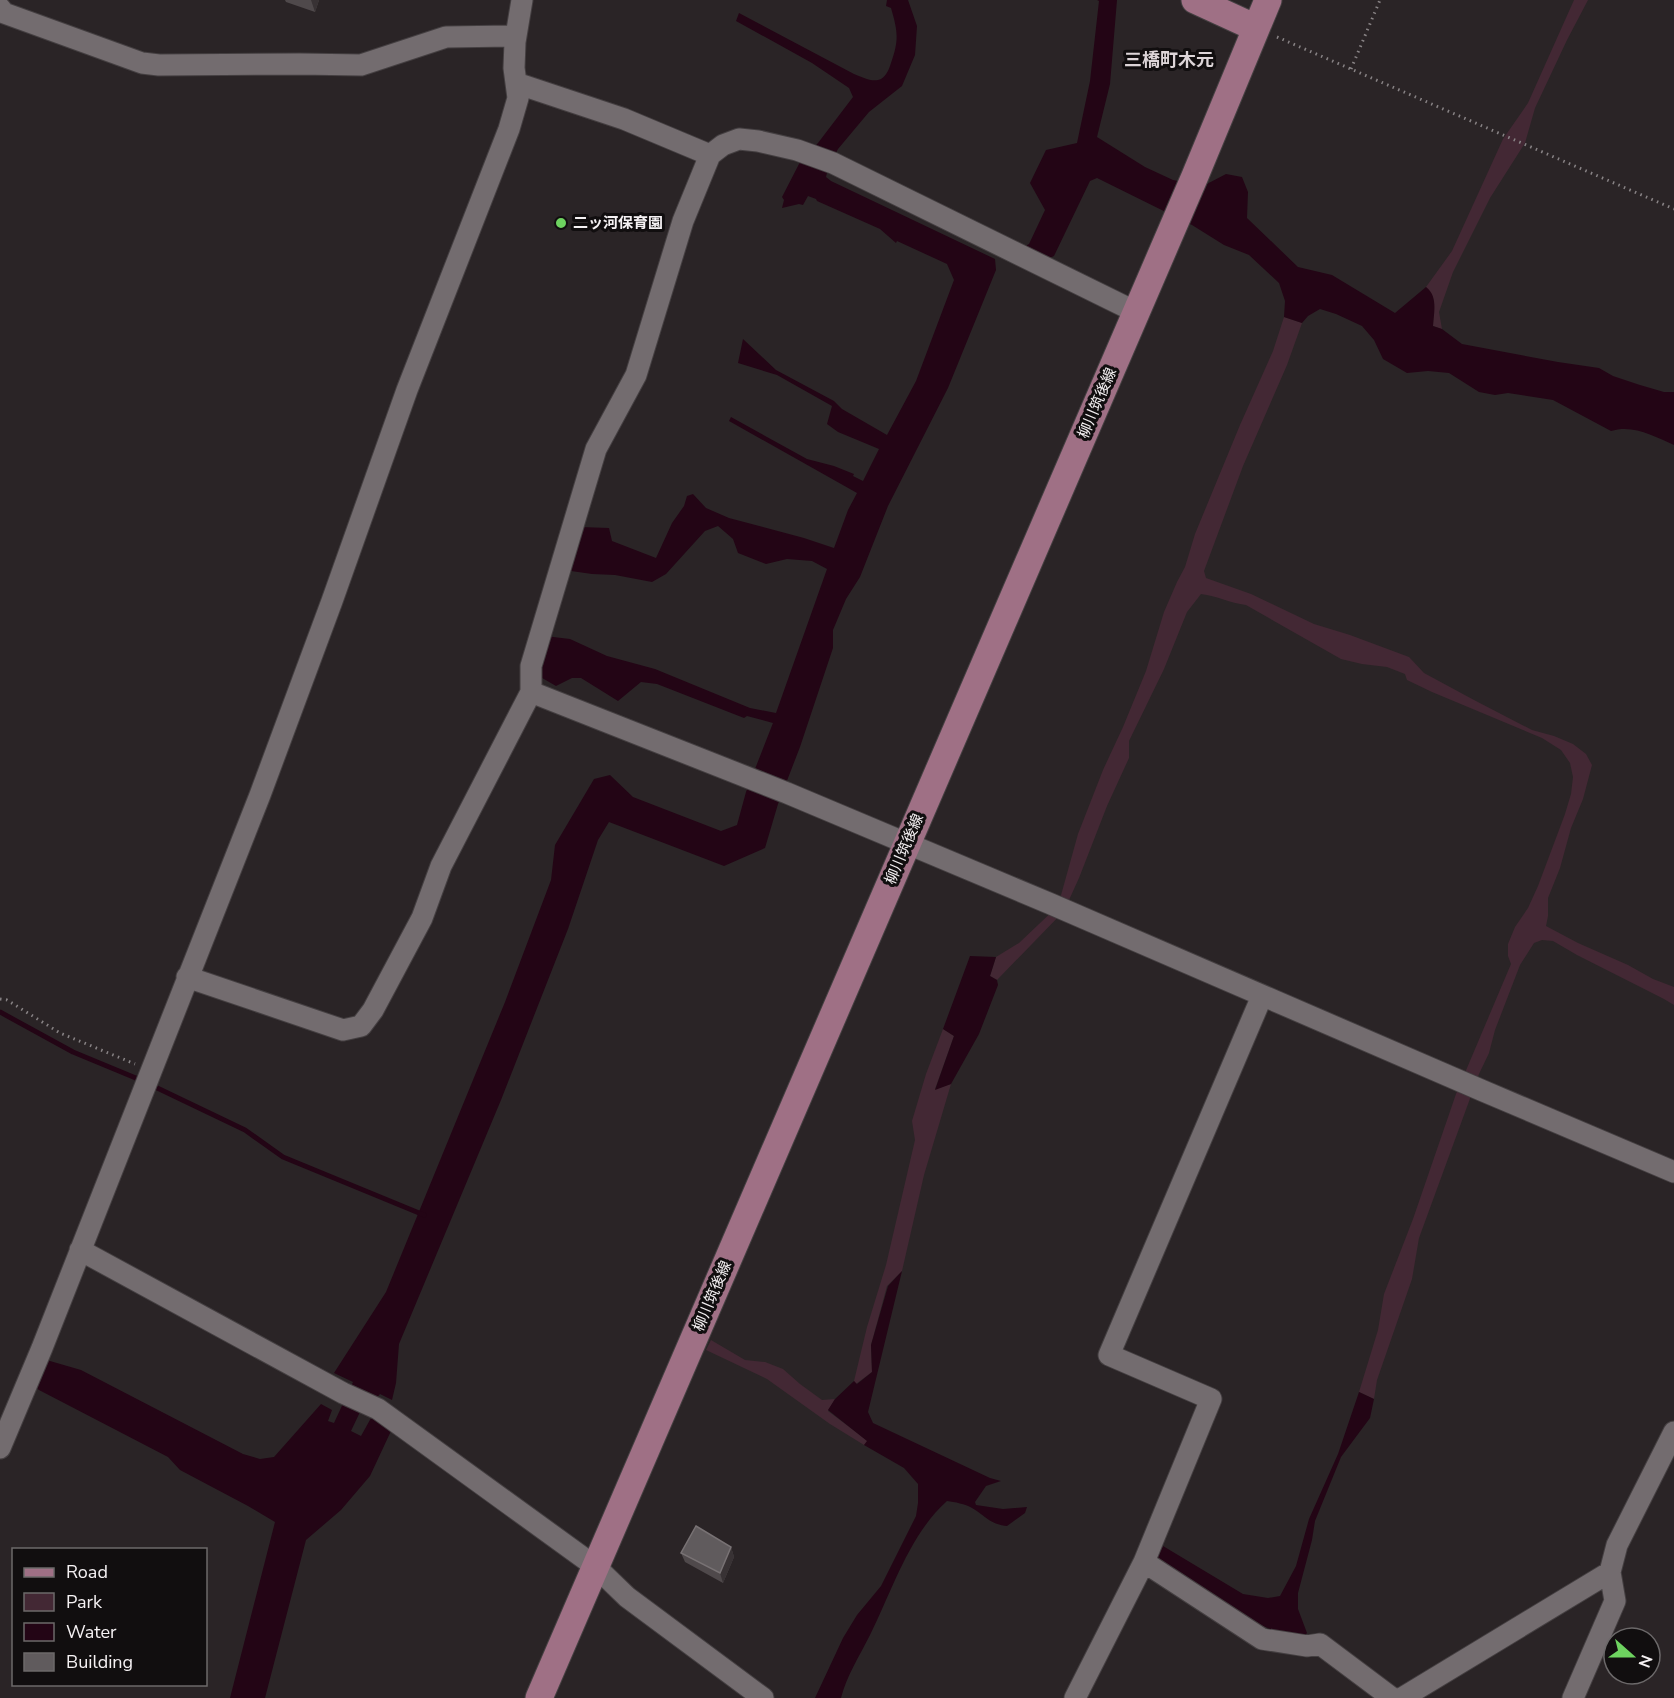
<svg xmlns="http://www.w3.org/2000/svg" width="1674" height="1698" viewBox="0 0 1674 1698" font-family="'Nunito Sans','Noto Sans JP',sans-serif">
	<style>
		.green { fill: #432834 }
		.water { fill: #230515 }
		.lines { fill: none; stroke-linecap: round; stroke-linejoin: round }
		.stream { stroke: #230515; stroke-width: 5 }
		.minor-casing { stroke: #443f41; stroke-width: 23 }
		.major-casing { stroke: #443f41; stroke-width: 29 }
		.path { stroke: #888385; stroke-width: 3; stroke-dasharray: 1.5 4.5; stroke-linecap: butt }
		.minor { stroke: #736c6f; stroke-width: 21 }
		.major { stroke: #9f7085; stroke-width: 27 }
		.wall { fill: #4f494b }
		.shaded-wall { fill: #383234 }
		.building { fill: #605b5d; stroke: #787274; stroke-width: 1.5 }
		.poi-dot { fill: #6ed360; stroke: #110e0f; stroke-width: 2 }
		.labels { text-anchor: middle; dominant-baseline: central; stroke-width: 6; stroke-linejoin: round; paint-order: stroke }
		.poi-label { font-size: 15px; font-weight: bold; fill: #f5f1f3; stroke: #110e0f; text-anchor: start }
		.street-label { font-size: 15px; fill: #f5f1f3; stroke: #110e0f }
		.quarter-label { font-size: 18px; font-weight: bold; fill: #dcd4d7; stroke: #110e0f }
	</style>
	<rect width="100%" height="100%" fill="#2a2426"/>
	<!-- green -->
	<path class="green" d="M1574,0H1588L1567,40L1535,108L1525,143L1490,198L1453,272L1439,312L1442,329L1433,326L1434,301L1426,287L1452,251L1503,139L1528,103Z
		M1284,317L1302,323L1287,365L1243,466L1204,571L1206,578L1251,594L1314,624L1350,635L1409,657L1424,673L1474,700L1532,730L1554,736L1573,744L1586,754L1592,765L1583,799L1571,828L1560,868L1548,898V916L1546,926L1578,943L1628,965L1653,979L1674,987V1005L1664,999L1577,955L1553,941L1542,940L1534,943L1520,965L1495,1030L1489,1053L1479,1074L1419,1238L1412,1279L1377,1380L1374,1399L1359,1392L1378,1330L1384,1294L1413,1219L1456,1094L1511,964L1508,956V944L1515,927L1528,908L1538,886L1565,814L1571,794L1573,777L1570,763L1561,750L1542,738L1432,692L1407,680L1405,674L1387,667L1362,664L1341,659L1246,605C1230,603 1217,596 1201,594L1187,612L1164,669L1129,741V758L1107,806L1079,878L1064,911L997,980L990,976L996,957L1019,943L1058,906L1078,834L1103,770L1123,727L1146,671L1164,612L1177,582L1185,567L1195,534L1240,425L1273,351Z
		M943,1029L954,1036L935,1089L951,1084L924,1175L902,1271L887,1286L871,1345L872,1372L856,1384L854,1381L867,1327L886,1265L915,1140L912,1121L926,1074Z
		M711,1340L745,1360L765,1362L783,1369L800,1384L822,1400L835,1399L828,1411L868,1441L864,1445L830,1424L767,1379L706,1350Z"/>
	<!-- water -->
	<path class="water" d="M887,0H908L917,26L915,55L902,86L869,112L838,149L828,168L826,177L831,181L995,259L996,270L948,388L888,506L860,577L846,599L833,630V648L800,747L778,804L765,848L724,866L609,822L598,840L568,929L501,1100L399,1344L396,1383L392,1400L380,1394L364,1413L360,1412L351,1431L361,1436L371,1418L384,1423L391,1431L370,1476L341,1510L306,1540L265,1698H230L275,1522L248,1506L180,1470L168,1457L39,1390L21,1375L30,1350L50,1361L81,1370L243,1454L260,1459L274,1457L321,1404L332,1410L328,1421L334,1423L353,1382L334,1373L386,1292L505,1002L551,880L555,845L594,779L610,775L633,797L721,831L737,825L746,792L773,723L747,716L744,718L657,684L641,682L618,701L581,678H572L556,686L537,675L545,636L570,639L607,656L655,669L750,708L776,713L827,569L812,561L787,559L766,564L738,553L733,539L718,526L705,531L666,574L652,582L615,575L592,574L564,570L580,527L609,528L612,541L656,558L672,523L684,506L687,496L693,494L706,508L729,518L804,538L834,548L848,510L857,493L729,421L731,417L807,459L834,466L854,474L853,476L863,481L879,449L838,432L827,424L832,406L777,375L738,363L743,339L776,370L834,401L842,409L887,435L916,381L954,280L947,264L897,241L896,243L880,229L817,201L816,199L808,196L803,205L799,204L782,208L784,200L782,197L799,164L818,143L853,97L849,88L812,63L736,21L739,13L854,74C862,77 873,83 881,79C887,75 889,69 891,63C899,40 898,32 891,8L886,6Z
		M1097,0H1117L1110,84L1097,137L1145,167L1173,180L1203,186L1226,174L1242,177L1248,192L1247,218L1298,267L1332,275L1395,313L1426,287C1438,296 1434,312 1433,326L1442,329L1462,344L1558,362L1599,368L1613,376L1640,385L1664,392H1674V445C1654,436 1633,424 1611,431L1553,400L1508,393L1495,395L1479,392L1449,373L1428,371L1407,373L1383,359L1374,340L1362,326L1336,314L1320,309L1308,316L1302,323L1284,317L1285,301L1279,283L1249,255L1224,245L1192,225L1097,178L1090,181L1054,256L1041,262L1022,248L1029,244L1045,210L1030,183L1046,150L1077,143L1090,81L1099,1Z
		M970,956L996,957L990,976L997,980L998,985L979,1034L951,1084L935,1090L954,1036L943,1029Z
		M902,1271L868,1412L873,1423L990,1478L1001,1481L986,1486L975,1502L976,1505L1003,1509L1027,1507L1025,1513L1007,1526C989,1524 986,1516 972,1508C965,1504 955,1502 947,1501C909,1535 892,1591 870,1635C859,1657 847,1675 841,1698H815L843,1638L857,1615L881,1586L916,1516L918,1503V1484L904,1468L864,1445L867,1441L828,1410L835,1399L854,1381L857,1384L872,1372L871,1345L888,1286Z
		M1359,1392L1374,1399L1370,1418L1341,1457L1315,1521L1312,1540L1298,1593V1609L1307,1633L1303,1638L1273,1630L1244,1619L1157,1558L1163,1546L1243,1594L1268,1598L1280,1596L1296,1566L1309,1519L1338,1454Z"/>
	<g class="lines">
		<!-- stream -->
		<path class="stream" d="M0,1012L73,1052L143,1081
			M151,1085L245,1130L283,1157L424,1215"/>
		<defs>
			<path id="minor" d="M0,8L4,13L142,63L159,65L300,64L361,65L446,37L515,36
				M516,83L624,119L710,155
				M531,692L787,793L1051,904L1481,1090L1674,1172
				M187,977L343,1030L361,1026L373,1010L422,918L441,866L531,692V666L596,449L636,375L683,221L710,155L723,145L739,139L758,141L797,150L833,163L1136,312
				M80,1250L343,1393L378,1409L596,1567L627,1597L763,1698
				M0,1448L42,1348L260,795L332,601L407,390L509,129L518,98L514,68L515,42L522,0
				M1144,1562L1262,1639L1307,1646L1320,1644L1392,1698
				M1075,1698L1144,1562L1211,1399L1109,1355L1262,996
				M1402,1698L1610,1572L1617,1545L1674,1432
				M1573,1698L1615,1601L1610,1572"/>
			<path id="major" d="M1195,0L1256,28
				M539,1698L1195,176L1268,0"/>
		</defs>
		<!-- minor casing -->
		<use href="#minor" class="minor-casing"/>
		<!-- major casing -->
		<use href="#major" class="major-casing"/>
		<!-- path -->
		<path class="path" d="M1277,37L1674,209
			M1351,69L1380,0
			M0,999L7,1000L60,1033L135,1064"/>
		<!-- minor -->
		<use href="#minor" class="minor"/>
		<!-- major -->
		<use href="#major" class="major"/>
	</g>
	<!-- wall -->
	<path class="wall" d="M285,0H319L315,12L286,2Z
		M731,1547L734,1557L723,1583L685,1562L681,1553Z"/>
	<!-- shaded-wall -->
	<path class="shaded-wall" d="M311,0H319L315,12Z
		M731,1547L734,1557L723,1583L720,1573Z"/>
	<!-- building -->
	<path class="building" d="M696,1526L731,1547L720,1573L681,1553Z"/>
	<!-- markers -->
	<circle class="poi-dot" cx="561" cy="223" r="6"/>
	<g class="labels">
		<!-- poi labels -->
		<g class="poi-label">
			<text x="573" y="223">二ッ河保育園</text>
		</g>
		<!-- street labels -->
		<g class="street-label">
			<text transform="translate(1097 403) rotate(-67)">柳川筑後線</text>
			<text transform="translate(904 849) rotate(-67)">柳川筑後線</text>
			<text transform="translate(712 1296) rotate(-67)">柳川筑後線</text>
		</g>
		<!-- quarter labels -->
		<g class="quarter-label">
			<text x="1169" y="60">三橋町木元</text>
		</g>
	</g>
	<!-- legend -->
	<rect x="12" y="1548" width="195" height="138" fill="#110e0f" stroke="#6c696a" stroke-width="1.5"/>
	<rect x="24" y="1568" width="30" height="9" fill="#9f7085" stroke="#6c696a" stroke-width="1.5"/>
	<text x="66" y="1578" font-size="18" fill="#f5f1f3">Road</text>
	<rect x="24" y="1593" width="30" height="18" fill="#432834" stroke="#6c696a" stroke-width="1.5"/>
	<text x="66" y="1608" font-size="18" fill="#f5f1f3">Park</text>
	<rect x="24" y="1623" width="30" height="18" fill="#230515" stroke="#6c696a" stroke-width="1.5"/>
	<text x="66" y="1638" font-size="18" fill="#f5f1f3">Water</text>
	<rect x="24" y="1653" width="30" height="18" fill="#605b5d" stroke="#6c696a" stroke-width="1.5"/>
	<text x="66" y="1668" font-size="18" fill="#f5f1f3">Building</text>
	<!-- north arrow -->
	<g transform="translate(1632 1656) rotate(111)"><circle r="28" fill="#110e0f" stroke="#6c696a" stroke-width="1.5"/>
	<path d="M0-4.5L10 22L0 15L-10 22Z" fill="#6ed360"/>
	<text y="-9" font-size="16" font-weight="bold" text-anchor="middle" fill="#f5f1f3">N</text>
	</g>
</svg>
